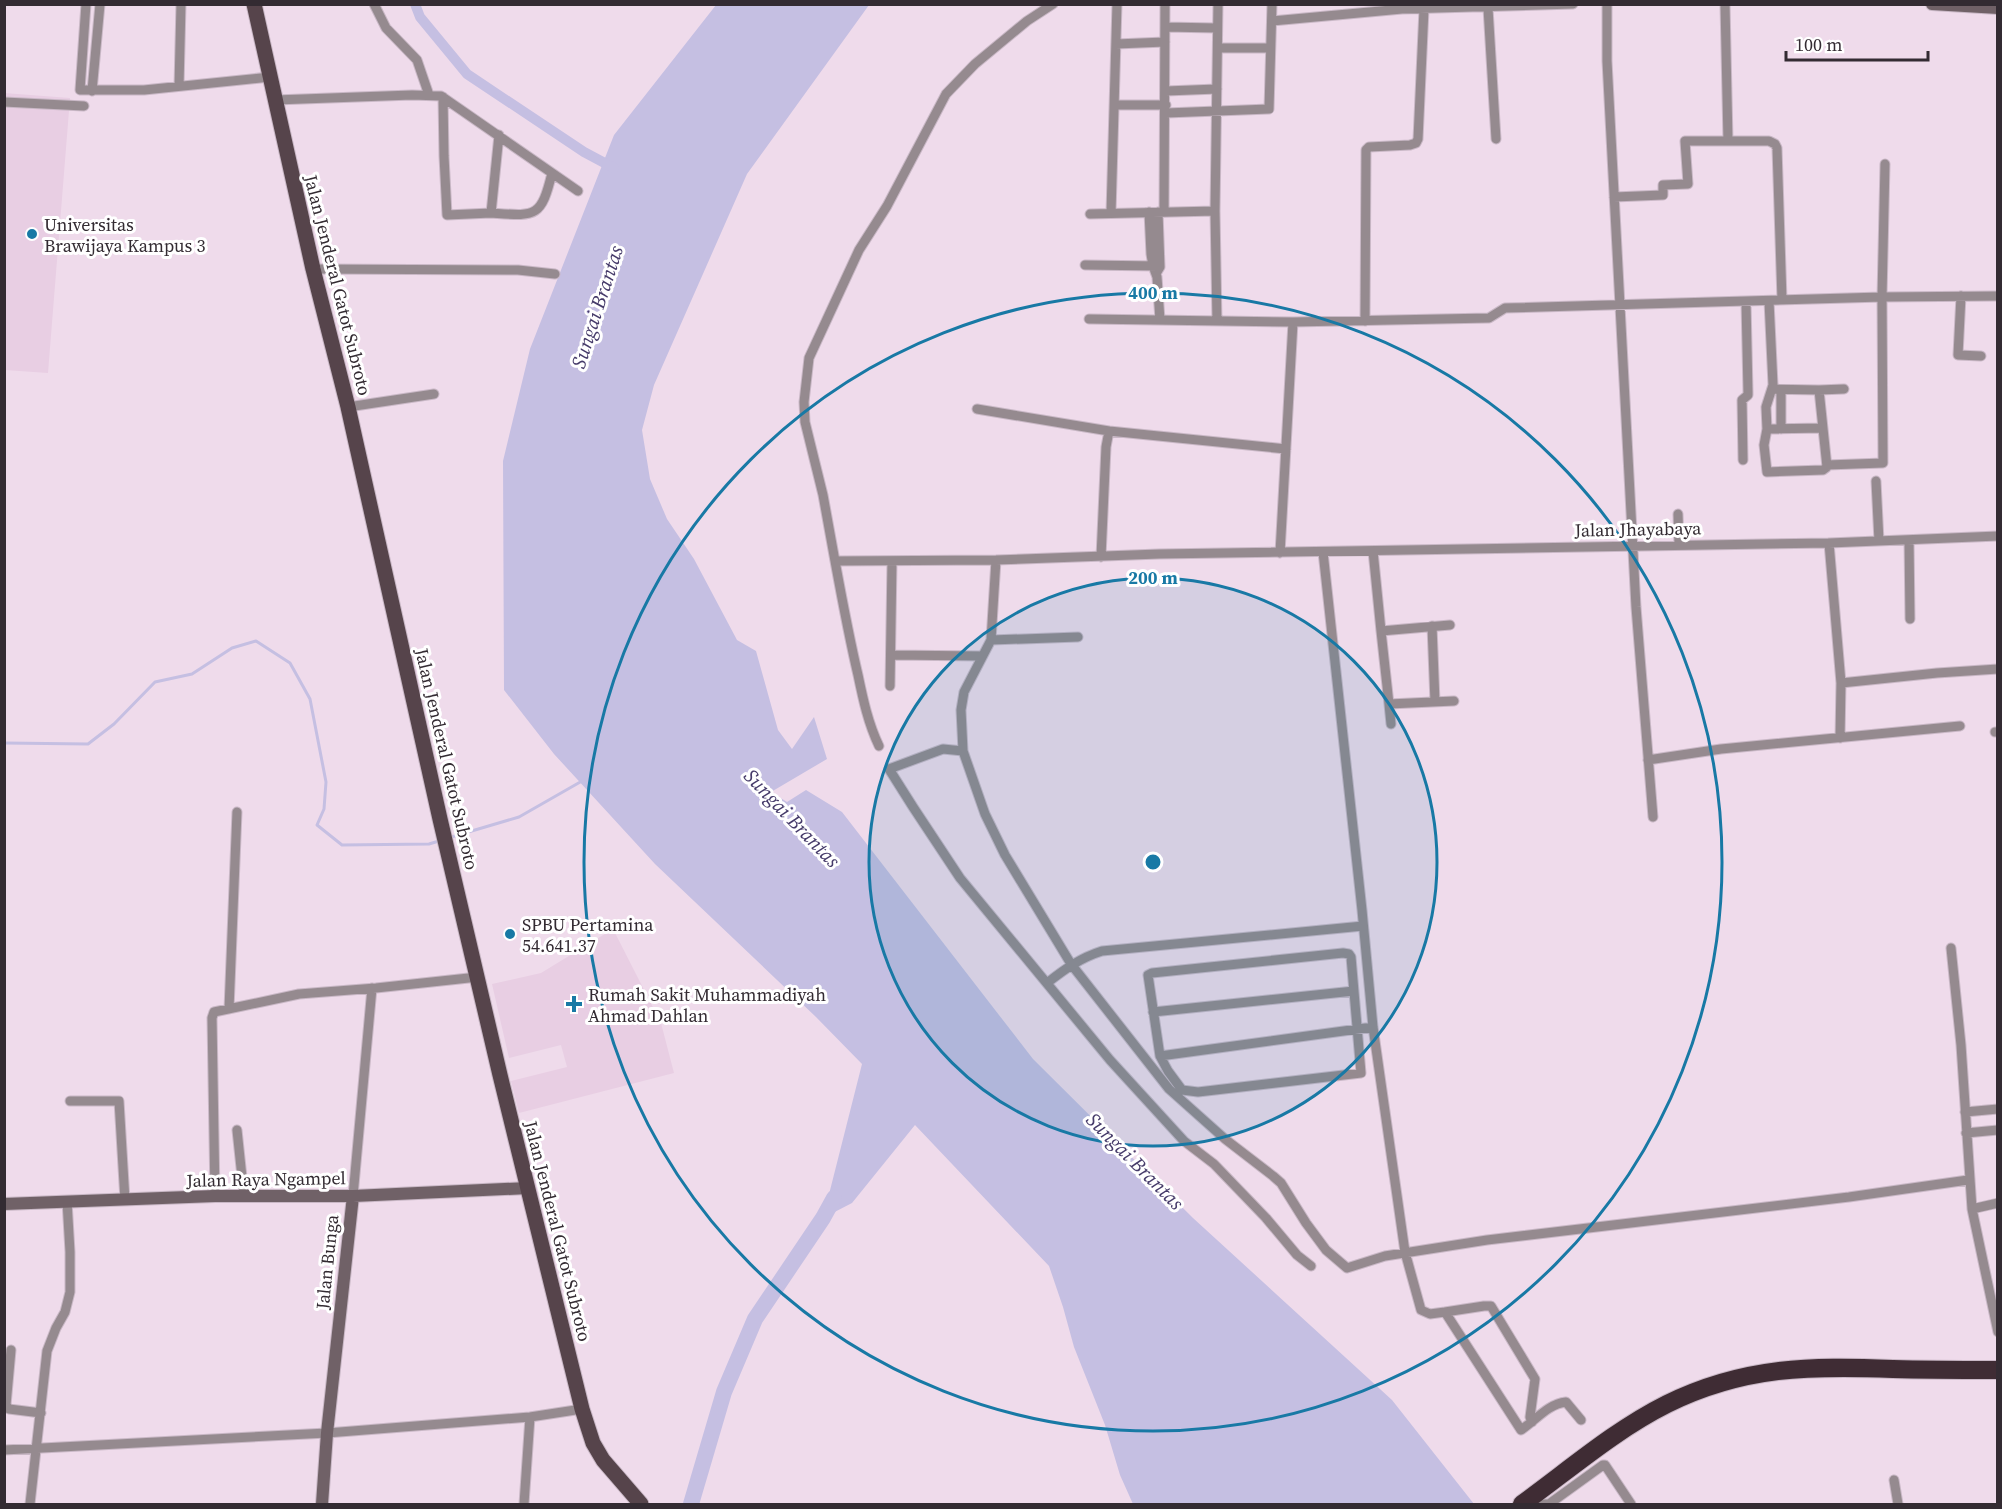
<svg xmlns="http://www.w3.org/2000/svg" width="2002" height="1509" viewBox="0 0 2002 1509" font-family="'Source Serif 4',serif">
	<style>
		.built { fill: #e8cee3 }
		.water { fill: #c5bfe2 }
		.lines { fill: none; stroke-linecap: round; stroke-linejoin: round }
		.stream { stroke: #c5bfe2; stroke-width: 3 }
		.canal { stroke: #c5bfe2; stroke-width: 10 }
		.river { stroke: #c5bfe2; stroke-width: 16 }
		.street-casing { stroke: #c9b8c6; stroke-width: 11 }
		.secondary-casing { stroke: #c9b8c6; stroke-width: 14 }
		.primary-casing { stroke: #c9b8c6; stroke-width: 17 }
		.highway-casing { stroke: #c9b8c6; stroke-width: 20 }
		.street { stroke: #958a8f; stroke-width: 9 }
		.secondary { stroke: #706167; stroke-width: 12 }
		.primary { stroke: #56444b; stroke-width: 15 }
		.highway { stroke: #3f2c34; stroke-width: 18 }
		.ring { fill: none; stroke: #1879a5; stroke-width: 3 }
		.poi-dot { fill: #1879a5; stroke: #fff; stroke-width: 2 }
		.labels { text-anchor: middle; dominant-baseline: central; stroke-width: 6; stroke-linejoin: round; paint-order: stroke }
		.poi-label { font-size: 18px; fill: #332b32; stroke: #fff; text-anchor: start }
		.street-label { font-size: 18px; fill: #332b32; stroke: #fff }
		.water-label { font-size: 20px; font-style: italic; fill: #463b6a; stroke: #fff }
		.centre { fill: #1879a5; stroke: #fff; stroke-width: 3 }
		.ring-label { font-size: 18px; text-anchor: middle; font-weight: bold; fill: #1879a5; stroke: #fff; stroke-width: 6; stroke-linejoin: round; paint-order: stroke }
	</style>
	<rect width="100%" height="100%" fill="#efdbeb"/>
	<!-- built -->
	<path class="built" d="M4,93L70,98L48,373L5,370Z
		M613,929L661,1023L674,1073L519,1113L511,1081L567,1067L561,1045L509,1058L492,984L541,973Z"/>
	<!-- water -->
	<path class="water" d="M716,5H869L747,174L654,385L642,430L650,479L667,519L694,559L737,640L756,651L778,730L792,749L814,717L827,759L771,792L787,802L806,790L842,812L1033,1059L1193,1218L1392,1400L1474,1504H1133L1120,1475L1105,1425L1074,1347L1063,1307L1049,1266L915,1125L852,1203L823,1218L862,1064L816,1017L655,864L554,754L504,690L503,461L530,349L614,135Z"/>
	<g class="lines">
		<!-- stream -->
		<path class="stream" d="M4,743L88,744L114,724L155,682L192,674L232,648L256,641L290,663L310,699L326,782L324,809L317,825L342,845L429,844L439,841
			M448,838L519,817L582,781"/>
		<!-- canal -->
		<path class="canal" d="M415,4L420,17L467,74L584,152L614,168"/>
		<!-- river -->
		<path class="river" d="M691,1504L724,1392L755,1319L823,1218L834,1198"/>
		<defs>
			<path id="street" d="M86,4L80,90H144L270,77
				M374,4L386,28L417,60L429,95
				M1053,4L1027,21L975,64L946,94L887,206L859,250L809,358L804,402L805,422L823,495L835,561L996,560L1159,554L1829,543L1998,536
				M1401,4L1402,9L1573,4
				M1607,4V61L1636,607L1653,817
				M1725,4L1728,141
				M1488,8L1496,139
				M1272,21L1402,9
				M1165,27L1217,28
				M1116,44L1165,42
				M1218,48H1270
				M179,86L181,4
				M92,91L100,4
				M1166,91L1217,89
				M443,97L444,156L447,215L491,213L499,135
				M275,100L412,95L441,96L578,191
				M4,102L84,106
				M1115,105H1166
				M1166,113L1269,109L1272,4
				M1614,197L1663,195V185L1688,184L1685,141H1769L1775,144L1777,148L1782,300
				M1149,212L1151,254L1153,266L1157,277L1160,320
				M1164,212L1165,4
				M491,213C535,216 541,219 552,173
				M1111,213L1117,4
				M1090,214L1215,211
				M1085,265L1158,266
				M313,269L518,270L555,274
				M1157,272L1160,267L1158,212
				M1961,296L1958,355L1981,356
				M1089,319L1293,322L1489,318L1505,308L1882,297L1998,296
				M1217,321L1215,211L1218,4
				M1365,321L1366,150L1369,147L1410,145L1416,143L1418,139L1424,9
				M1772,389L1819,390L1827,467L1823,470L1767,472L1764,445L1767,429L1823,428
				M1781,390V429
				M1819,390L1844,389
				M348,407L434,394
				M977,409L1109,431L1106,447L1101,557
				M1767,429L1766,407L1773,385L1769,301
				M1109,431L1286,449
				M1743,460L1742,400L1748,395V392L1746,302
				M1827,465L1883,463L1882,297L1885,164
				M1876,481L1879,541
				M1678,514L1679,544
				M1909,540L1910,619
				M1829,543L1841,683L1840,738
				M1373,551L1381,631
				M1323,552L1362,910L1373,1027L1405,1252L1421,1310L1430,1314L1445,1312L1521,1430C1536,1420 1548,1404 1566,1402L1581,1420
				M1280,553L1293,322
				M996,560L991,640L964,692L961,710L963,751L985,814L1005,855L1071,964L1169,1089L1225,1139L1273,1176L1281,1183L1306,1223L1326,1250L1347,1268L1385,1256L1487,1240L1849,1197L1968,1180
				M835,561C842,599 849,637 858,675C863,699 868,723 879,746
				M1450,625L1381,631L1389,704L1454,701
				M1432,626L1435,702
				M991,640L1078,637
				M891,655L982,656
				M1841,683L1937,673L1998,669
				M890,686L892,561
				M1389,704L1391,724
				M1995,732H1998
				M963,751L943,749L889,769L913,807L960,878L1110,1060L1184,1141L1214,1164L1266,1218L1297,1255L1311,1266
				M1648,760L1721,749L1960,726
				M1951,948L1961,1045L1972,1209L1998,1332
				M1343,953L1349,954L1351,957L1361,1073L1198,1092L1182,1090L1168,1071L1160,1056L1148,975L1152,973Z
				M1047,983C1065,969 1080,958 1102,951L1363,926
				M229,1009L237,812
				M1153,1012L1354,991
				M1160,1056L1373,1027
				M70,1101H119L125,1200
				M1965,1112L1998,1109
				M237,1130L244,1196
				M1966,1133L1998,1130
				M215,1196L212,1018L214,1012L299,994L376,988L478,977
				M353,1196L372,988
				M1972,1209L1998,1203
				M1445,1312L1484,1306H1491L1535,1379L1530,1417L1532,1422
				M11,1350L6,1405L9,1409L41,1413
				M4,1450L327,1433L530,1417L582,1409
				M1894,1480L1898,1504
				M30,1504L47,1351L56,1328L65,1312L70,1292V1252L67,1201
				M524,1504L530,1417
				M1543,1504H1549L1603,1465H1605L1631,1504"/>
			<path id="secondary" d="M1932,4L1998,8
				M4,1204L215,1196H353L528,1188
				M322,1504L327,1433L353,1196"/>
			<path id="primary" d="M254,4L313,269L348,407L440,819L500,1075L582,1409L593,1443L603,1460L641,1504"/>
			<path id="highway" d="M1522,1504C1569,1470 1615,1430 1667,1404C1744,1366 1810,1366 1893,1369C1928,1370 1963,1370 1998,1370"/>
		</defs>
		<!-- street casing -->
		<use href="#street" class="street-casing"/>
		<!-- secondary casing -->
		<use href="#secondary" class="secondary-casing"/>
		<!-- primary casing -->
		<use href="#primary" class="primary-casing"/>
		<!-- highway casing -->
		<use href="#highway" class="highway-casing"/>
		<!-- street -->
		<use href="#street" class="street"/>
		<!-- secondary -->
		<use href="#secondary" class="secondary"/>
		<!-- primary -->
		<use href="#primary" class="primary"/>
		<!-- highway -->
		<use href="#highway" class="highway"/>
	</g>
	<!-- distance rings -->
	<circle cx="1153" cy="862" r="284" fill="#1879a5" fill-opacity=".12"/>
	<g class="ring">
		<circle cx="1153" cy="862" r="284"/>
		<circle cx="1153" cy="862" r="569"/>
	</g>
	<!-- markers -->
	<g class="poi-dot">
		<circle cx="32" cy="234" r="6"/>
		<circle cx="510" cy="934" r="6"/>
		<path d="M571 995h6v6h6v6h-6v6h-6v-6h-6v-6h6z"/>
	</g>
	<g class="labels">
		<!-- poi labels -->
		<g class="poi-label">
			<text x="44" y="224">Universitas<tspan x="44" dy="21">Brawijaya Kampus 3</tspan></text>
			<text x="522" y="924">SPBU Pertamina<tspan x="522" dy="21">54.641.37</tspan></text>
			<text x="588" y="994">Rumah Sakit Muhammadiyah<tspan x="588" dy="21">Ahmad Dahlan</tspan></text>
		</g>
		<!-- street labels -->
		<g class="street-label">
			<text transform="translate(338 285) rotate(76)">Jalan Jenderal Gatot Subroto</text>
			<text transform="translate(1638 529) rotate(-1)">Jalan Jhayabaya</text>
			<text transform="translate(447 759) rotate(77)">Jalan Jenderal Gatot Subroto</text>
			<text transform="translate(266 1179) rotate(-1)">Jalan Raya Ngampel</text>
			<text transform="translate(558 1231) rotate(76)">Jalan Jenderal Gatot Subroto</text>
			<text transform="translate(327 1262) rotate(-84)">Jalan Bunga</text>
		</g>
		<!-- water labels -->
		<g class="water-label">
			<text transform="translate(597 307) rotate(-72)">Sungai Brantas</text>
			<text transform="translate(792 818) rotate(46)">Sungai Brantas</text>
			<text transform="translate(1135 1161) rotate(45)">Sungai Brantas</text>
		</g>
	</g>
	<circle cx="1153" cy="862" r="9" class="centre"/>
	<g class="ring-label">
		<text x="1153" y="299">400 m</text>
		<text x="1153" y="584">200 m</text>
	</g>
	<!-- border -->
	<rect width="2002" height="1509" fill="none" stroke="#332b32" stroke-width="12"/>
	<!-- scale -->
	<path d="M1786 51v9h142v-9" fill="none" stroke="#332b32" stroke-width="3"/>
	<text x="1795" y="51" font-size="18" fill="#332b32" stroke="#ffffff" stroke-width="4.5" paint-order="stroke">100 m</text>
</svg>
